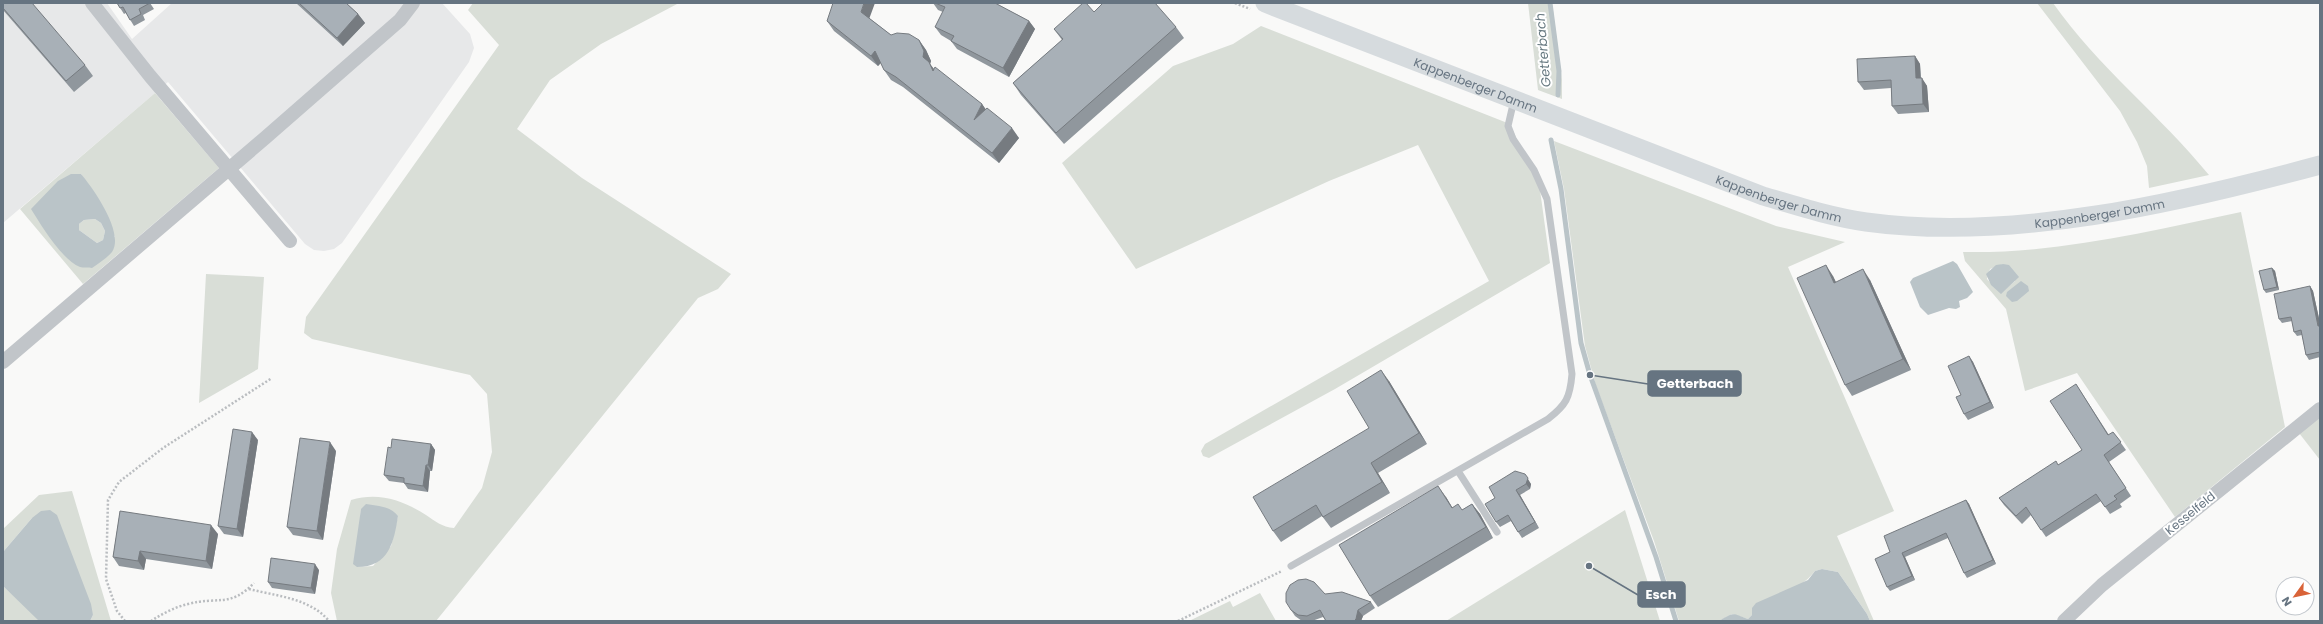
<svg xmlns="http://www.w3.org/2000/svg" width="2323" height="624" viewBox="0 0 2323 624" font-family="Poppins,sans-serif">
	<style>
		.built { fill: #e7e8e9 }
		.green { fill: #d9ded7; fill-rule: evenodd }
		.water { fill: #bac4c8; fill-rule: evenodd }
		.lines { fill: none; stroke-linecap: round; stroke-linejoin: round }
		.stream { stroke: #bac4c8; stroke-width: 5 }
		.path { stroke: #babdc0; stroke-width: 2.5; stroke-dasharray: 2 2; stroke-linecap: butt }
		.lane { stroke: #c1c5c9; stroke-width: 7 }
		.street { stroke: #c1c5c9; stroke-width: 14 }
		.secondary { stroke: #d6dbde; stroke-width: 19 }
		.wall { fill: #90979d }
		.shaded-wall { fill: #767b80 }
		.building { fill: #a8b0b7; stroke: #767b80 }
		.labels { text-anchor: middle; dominant-baseline: central; stroke-width: 4; stroke-linejoin: round; paint-order: stroke }
		.street-label { font-size: 12px; fill: #667481; stroke: #fff }
		.water-label { font-size: 13px; font-style: italic; fill: #677981; stroke: #fff }
		.leader { fill: none; stroke: #667481; stroke-width: 1.5 }
		.callout-dot { fill: #667481; stroke: #fff; stroke-width: 1.5 }
		.callout { fill: #667481; stroke: #667481; stroke-width: 1.5 }
		.callout-label { font-size: 13px; text-anchor: middle; font-weight: bold; fill: #fff }
	</style>
	<rect width="100%" height="100%" fill="#f9f9f8"/>
	<!-- built -->
	<path class="built" d="M3,3H107L132,39L172,3H442L470,34L474,48L469,62L342,243L334,249L324,251L314,250L305,244L168,82L3,223Z"/>
	<!-- green -->
	<path class="green" d="M473,3H679L601,44L550,80L517,129L582,178L731,274L718,289L698,298L436,621H337L331,593L337,549L351,500C379,492 402,500 426,515C435,521 442,527 454,528L482,488L492,452L487,394L470,375L312,339L304,333L306,317L499,45L468,10ZM361,509L398,516L391,546L373,566L357,567Z
		M1528,3H1552L1562,80V99L1538,90Z
		M2037,3H2053C2098,67 2160,115 2209,175L2149,188L2147,166L2137,142L2120,111Z
		M1261,26L1510,124L1540,190L1550,263L1335,389L1209,458L1203,456L1201,451L1205,444L1489,281L1418,145L1329,181L1136,269L1062,163L1173,66L1233,44Z
		M155,93L219,168L83,284L20,209ZM81,174L115,237L67,258Z
		M1554,141L1776,226L1845,242L1788,267L1894,511L1837,536L1874,621H1870L1867,614L1838,572L1822,569L1815,571C1800,591 1767,600 1748,619L1732,614L1719,621H1679L1654,541L1596,386L1585,346L1564,189Z
		M2241,212L2285,427L2175,517L2077,373L2025,391L2006,309L1965,261L1963,252C2057,254 2150,231 2241,212ZM2003,264L2015,281L2001,293L1987,279L1990,269Z
		M95,219L101,223L105,231L103,240L97,243L79,230V224L84,220Z
		M206,274L264,277L258,369L199,403Z
		M2320,417V460L2299,433Z
		M72,491L111,621H90L93,615L32,518L3,552V529L39,495Z
		M1625,510L1660,621H1446Z
		M3,586L38,618L39,621H3Z
		M1260,593L1276,621H1189L1230,601L1233,607Z"/>
	<!-- water -->
	<path class="water" d="M71,174H81C93,188 125,233 112,252C107,258 99,263 92,268C89,267 83,268 80,267C62,260 41,225 31,209L58,181ZM95,219L101,223L105,231L103,240L97,243L79,230V224L84,220Z
		M1953,261L1957,264L1973,292L1967,298L1959,301L1960,307L1956,309L1949,308L1928,315L1920,307L1910,282L1913,278Z
		M2003,264L2009,265L2019,277L2001,294L1991,285L1986,274L1996,265Z
		M2021,281L2028,286L2029,291L2017,301L2012,302L2006,296L2007,292Z
		M366,504C378,506 390,506 398,516C394,542 389,567 357,567L353,564L361,509Z
		M50,510L57,515L91,604L93,615L90,621H39L3,586V552L32,518L41,511Z
		M1822,569L1838,572L1867,614L1870,621H1719C1736,611 1732,614 1748,619L1752,615V608L1756,603L1808,580L1815,571Z"/>
	<g class="lines">
		<!-- stream -->
		<path class="stream" d="M1550,3L1559,71L1558,95
			M1551,140L1561,189L1581,343L1590,375L1656,557L1676,621"/>
		<!-- path -->
		<path class="path" d="M1235,3L1250,9
			M249,589C276,596 310,598 329,621
			M125,621L117,611L106,579L108,500L119,482L163,448L272,378
			M151,621C162,614 175,607 188,604C218,596 230,608 254,583
			M1178,621L1282,571"/>
		<!-- lane -->
		<path class="lane" d="M1458,471L1497,532
			M1291,566L1548,419C1566,405 1570,398 1572,374L1547,199L1534,170L1513,139L1508,126L1514,100"/>
		<!-- street -->
		<path class="street" d="M92,3L150,76L290,241
			M3,362L265,138L400,20L413,3
			M2064,621L2102,585L2320,409"/>
		<!-- secondary -->
		<path class="secondary" id="s1" d="M1265,3L1763,196C1797,206 1831,217 1866,222C2012,242 2179,203 2320,165"/>
	</g>
	<!-- wall -->
	<path class="wall" d="M3,3L85,65L93,76L74,92L3,10Z
		M117,3H150L154,9L143,15L145,20L134,26L126,13L124,14Z
		M296,3H346L358,14L365,23L343,46Z
		M933,3H995L1029,21L1035,29L1009,77L957,49L951,41L941,35L935,27L943,12L938,10Z
		M1094,12L1176,27L1184,38L1064,144L1021,95L1013,83L1062,40L1054,29Z
		M869,18L891,35L919,40L926,50L931,61L930,64L934,69L982,104L986,110L1019,138L999,163L903,87L891,80L884,70L881,63L878,66L834,31L827,21Z
		M1915,56L1920,64L1921,78L1927,86L1929,112L1898,114L1892,106L1891,88L1864,90L1858,82Z
		M2272,268L2275,271L2279,290L2266,293L2264,290Z
		M1833,276L1836,282L1870,280L1911,370L1852,396L1845,385Z
		M2310,286L2313,291L2320,323V357L2309,360L2306,355L2302,335L2297,336L2294,332L2292,321L2282,323L2279,319Z
		M1969,356L1973,362L1994,408L1968,420L1964,414L1961,395Z
		M1389,381L1427,444L1378,473L1390,493L1331,528L1322,516L1281,542L1273,531L1369,428Z
		M2076,384L2109,435L2113,432L2126,450L2109,462L2131,496L2120,504L2122,507L2110,514L2101,501L2046,537L2031,515L2022,524L2004,505L1999,498L2058,465L2082,450Z
		M258,440L243,537L224,534L218,526Z
		M431,444L435,450L432,471H430L428,492L408,489L404,483L389,481L384,475L391,448Z
		M336,451L323,540L293,535L287,527Z
		M1515,471L1531,484L1530,489L1520,495L1539,528L1522,538L1511,521L1500,527L1496,522Z
		M1446,497L1452,507L1462,510L1472,504L1480,514L1493,538L1378,607L1370,596Z
		M1966,500L1969,504L1996,564L1967,578L1964,573L1948,538L1905,557L1915,580L1890,591L1887,587L1890,552Z
		M120,511L218,534L212,569L146,559L144,570L119,566L113,557Z
		M319,570L315,594L272,588L268,582Z
		M1325,594L1371,602L1375,608L1363,616L1361,621H1326L1323,617L1312,621H1302L1295,616L1291,610Z"/>
	<!-- shaded-wall -->
	<path class="shaded-wall" d="M864,3H875L868,22L861,12Z
		M358,14L365,23L343,46L337,38Z
		M1029,21L1035,29L1009,77L1003,68Z
		M919,40L926,50L931,61L930,64L936,72L940,81L923,57Z
		M875,51L882,61L878,66L871,56Z
		M1915,56L1920,64L1921,86L1916,78Z
		M1922,78L1927,86L1929,112L1923,104Z
		M982,104L989,114L974,120Z
		M1012,128L1019,138L999,163L992,153Z
		M1826,265L1833,276L1841,294L1834,283Z
		M2272,268L2275,271L2279,290L2277,287Z
		M1863,269L1870,280L1911,370L1903,359Z
		M2310,286L2313,291L2320,323V328L2318,326Z
		M1969,356L1973,362L1994,408L1990,402Z
		M1381,370L1389,381L1427,444L1419,433Z
		M252,432L258,440L243,537L237,529Z
		M330,442L336,451L323,540L317,531Z
		M431,444L435,450L432,471L428,465Z
		M1371,463L1378,473L1390,493L1382,482Z
		M426,465L430,471L428,492L423,486Z
		M1525,474L1531,484L1530,489L1526,484Z
		M1438,486L1446,497L1459,519Z
		M1516,490L1520,495L1539,528L1535,522Z
		M1966,500L1969,504L1996,564L1993,560Z
		M1472,504L1480,514L1493,538L1486,527Z
		M211,525L218,534L212,569L206,561Z
		M140,551L146,559L144,570L138,561Z
		M1902,553L1905,557L1915,580L1912,576Z
		M315,564L319,570L315,594L311,588Z
		M1358,610L1363,616L1361,621H1354Z"/>
	<!-- building -->
	<path class="building" d="M3,3H32L85,65L66,81L3,8Z
		M117,3H150L139,9L141,14L130,20L123,7L120,8Z
		M299,3H346L358,14L337,38Z
		M833,3H864L861,12L891,35L897,33L909,34L919,40L924,51L923,57L929,62L933,71L935,67L982,104L974,120L987,108L1012,128L992,153L896,77L884,70L875,51L871,56L827,21Z
		M935,3H995L1029,21L1003,68L951,41L954,36L935,27L945,7Z
		M1083,3H1086L1094,12L1103,3H1155L1176,27L1056,133L1013,83L1063,39L1054,29Z
		M1915,56L1916,78H1922L1923,104L1892,106L1891,80L1858,82L1857,59Z
		M1826,265L1834,283L1863,269L1903,359L1845,385L1797,278Z
		M2272,268L2277,287L2264,290L2259,271Z
		M2310,286L2318,326H2320V352L2306,355L2301,330L2294,332L2291,317L2279,319L2274,294Z
		M1969,356L1990,402L1964,414L1956,397L1961,395L1948,366Z
		M1381,370L1419,433L1371,463L1382,482L1323,517L1316,505L1273,531L1253,497L1369,428L1347,391Z
		M2076,384L2108,435L2113,432L2121,442L2104,455L2126,488L2114,496L2117,499L2105,507L2096,494L2041,530L2026,507L2016,516L1999,498L2056,461L2058,465L2082,450L2050,401Z
		M233,429L252,432L237,529L218,526Z
		M300,438L330,442L317,531L287,527Z
		M392,439L431,444L428,465H426L423,486L404,483V478L384,475L388,447L391,448Z
		M1515,471L1525,474L1528,478L1526,484L1516,490L1535,522L1518,532L1508,515L1496,522L1485,504L1495,498L1489,487Z
		M1438,486L1452,508L1458,504L1462,510L1472,504L1486,527L1370,596L1339,545Z
		M1966,500L1993,560L1964,573L1946,533L1902,553L1912,576L1887,587L1875,559L1890,552L1884,536Z
		M120,511L211,525L206,561L140,551L138,561L113,557Z
		M271,558L315,564L311,588L268,582Z
		M1306,579L1314,582L1325,594L1342,592L1371,602L1358,610L1356,619L1354,621H1326L1320,610L1307,616L1298,615L1291,610L1286,602V593L1290,585L1298,580Z"/>
	<g class="labels">
		<!-- street labels -->
		<g class="street-label">
			<text stroke="none"><textPath href="#s1" startOffset="226">Kappenberger Damm</textPath></text>
			<text stroke="none"><textPath href="#s1" startOffset="550">Kappenberger Damm</textPath></text>
			<text stroke="none"><textPath href="#s1" startOffset="875">Kappenberger Damm</textPath></text>
			<text transform="translate(2190 513) rotate(-39)">Kesselfeld</text>
		</g>
		<!-- water labels -->
		<g class="water-label">
			<text transform="translate(1543 50) rotate(-95)">Getterbach</text>
		</g>
	</g>
	<!-- callouts -->
	<path class="leader" d="M1590 375L1648 384M1589 566L1638 595"/>
	<g class="callout-dot">
		<circle cx="1590" cy="375" r="4"/>
		<circle cx="1589" cy="566" r="4"/>
	</g>
	<g class="callout">
		<rect x="1648" y="371" width="93" height="25" rx="4"/>
		<rect x="1638" y="582" width="47" height="25" rx="4"/>
	</g>
	<g class="callout-label">
		<text x="1695" y="388">Getterbach</text>
		<text x="1661" y="599">Esch</text>
	</g>
	<!-- border -->
	<rect width="2323" height="624" fill="none" stroke="#667481" stroke-width="8"/>
	<!-- north arrow -->
	<g transform="translate(2295 596) rotate(237)"><circle r="19" fill="#ffffff" stroke="#c2c7cd"/>
	<path d="M0-3L7 15L0 10L-7 15Z" fill="#d96338"/>
	<text y="-6" font-size="11" font-weight="bold" text-anchor="middle" fill="#667481">N</text>
	</g>
</svg>
